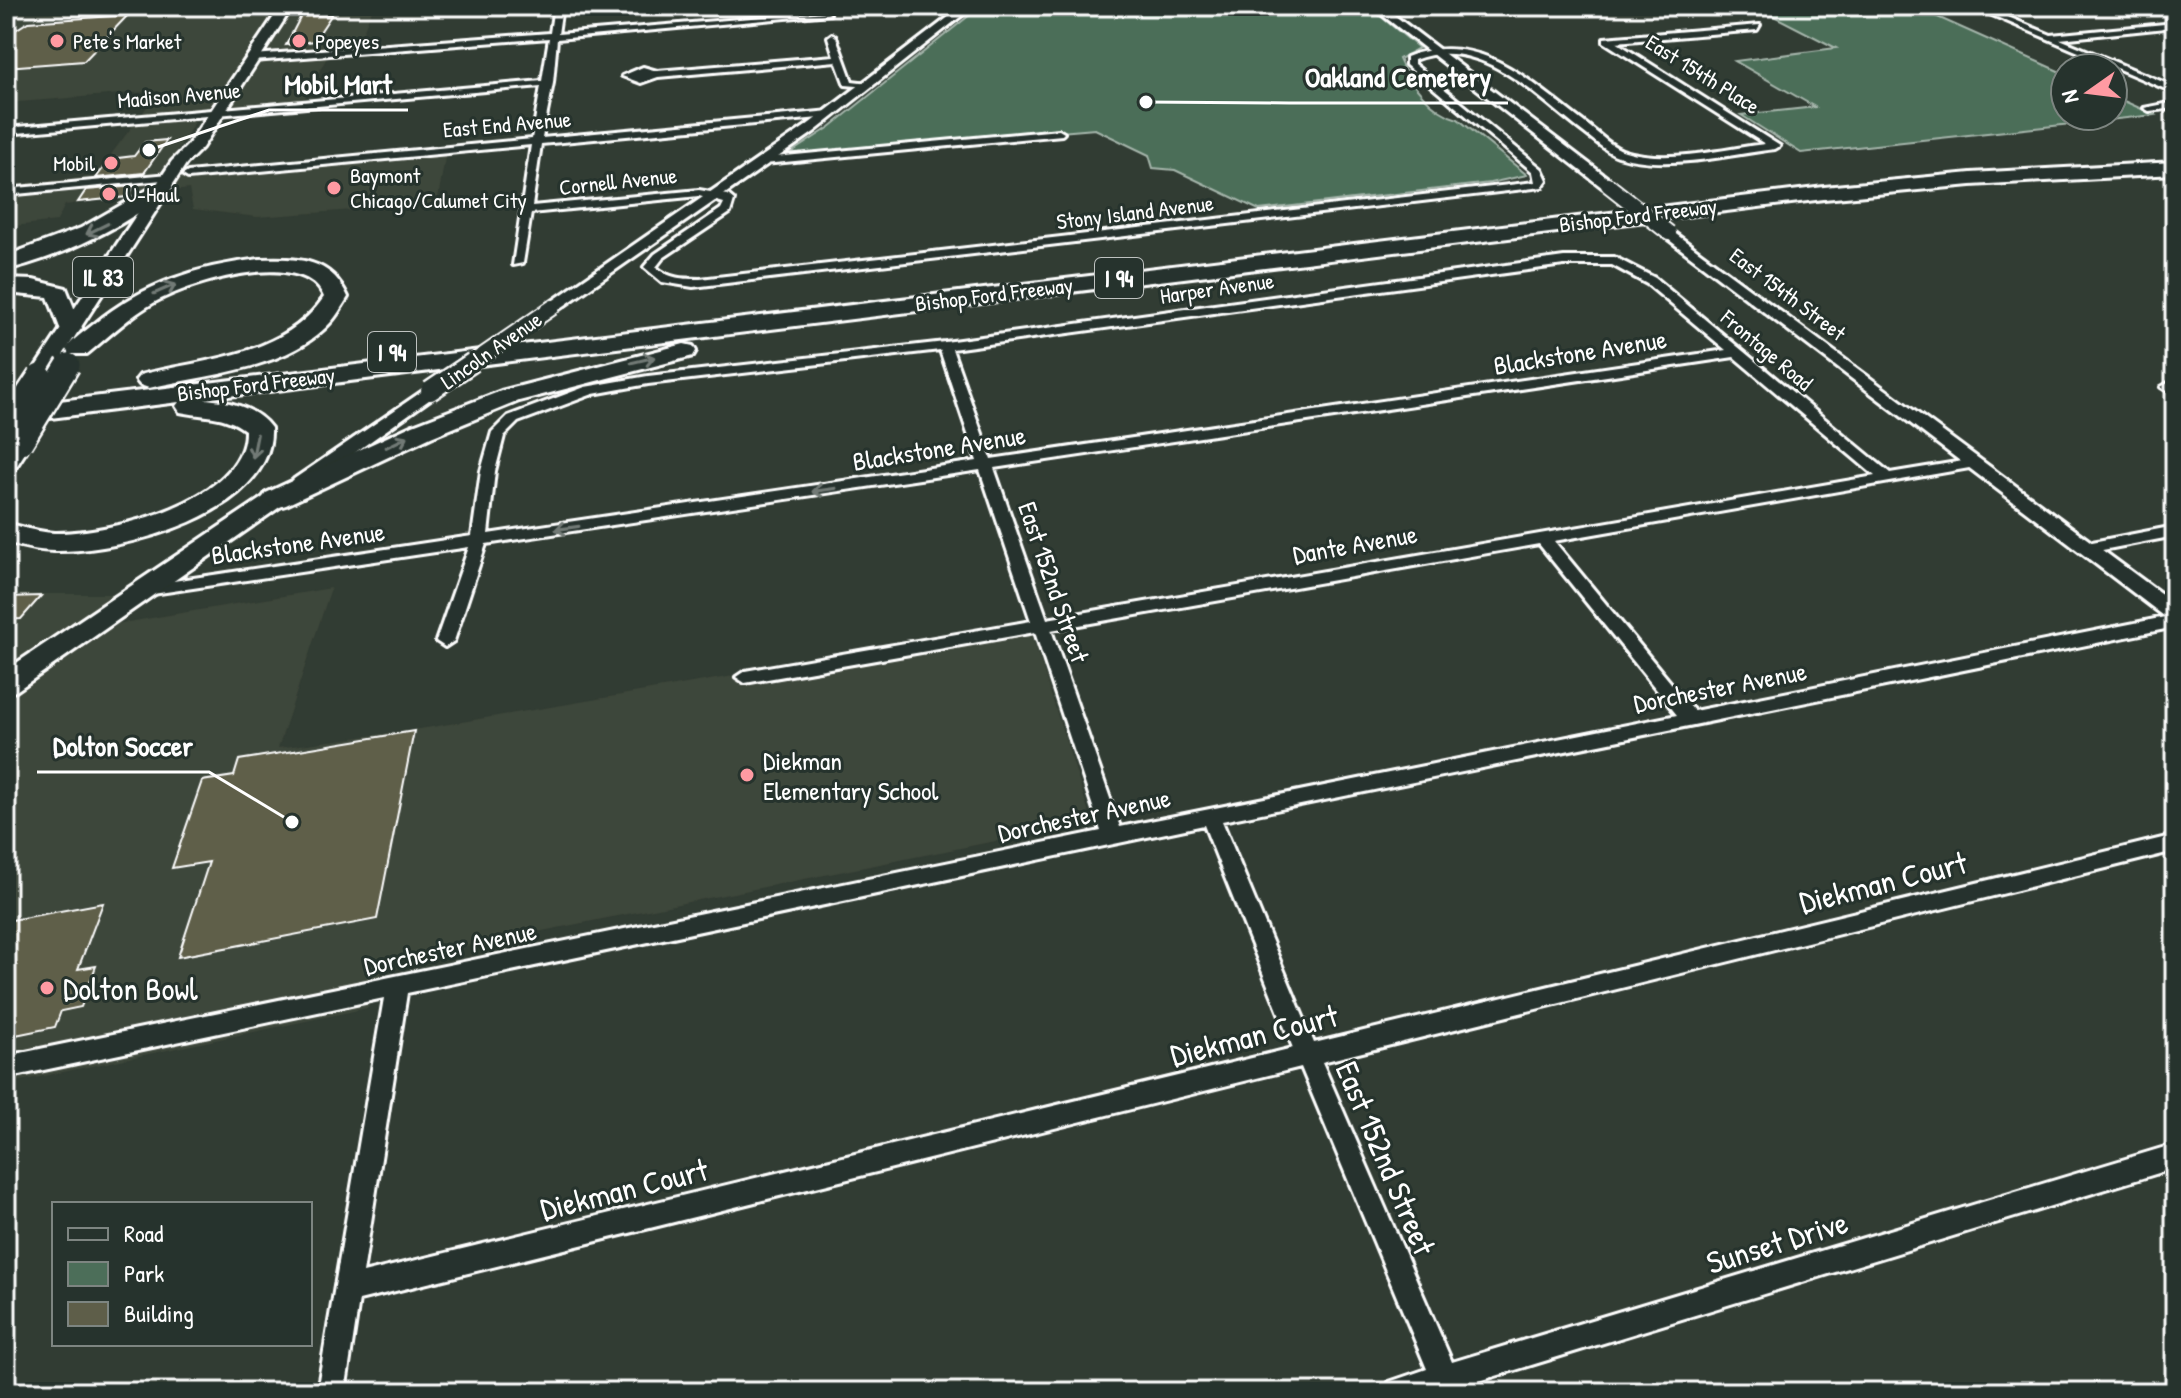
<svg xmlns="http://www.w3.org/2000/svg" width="2181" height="1398" viewBox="0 0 2181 1398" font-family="'Patrick Hand',sans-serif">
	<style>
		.built { fill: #3e463a }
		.green { fill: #4c6e59; stroke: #a6b6ac; stroke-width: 2 }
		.building { fill: #5e5e49; stroke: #fff; stroke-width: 2 }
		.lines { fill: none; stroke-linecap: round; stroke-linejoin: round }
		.minor-casing { stroke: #fff; stroke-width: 6 }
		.tertiary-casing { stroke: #fff; stroke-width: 6 }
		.primary-casing { stroke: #fff; stroke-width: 6 }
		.motorway-casing { stroke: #fff; stroke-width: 6 }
		.minor { fill: #26332d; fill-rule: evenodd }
		.tertiary { fill: #26332d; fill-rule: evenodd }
		.primary { fill: #26332d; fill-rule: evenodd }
		.motorway { fill: #26332d; fill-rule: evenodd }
		.tertiary-bridge-far1-casing { stroke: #fff; stroke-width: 18; stroke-linecap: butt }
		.tertiary-bridge-casing { stroke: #fff; stroke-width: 23; stroke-linecap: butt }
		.primary-bridge-casing { stroke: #fff; stroke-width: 28; stroke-linecap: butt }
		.tertiary-bridge-far1 { stroke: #26332d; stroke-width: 14 }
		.tertiary-bridge { stroke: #26332d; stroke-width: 18 }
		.primary-bridge { stroke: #26332d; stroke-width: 23 }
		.oneway { stroke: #727a76 }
		.poi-dot { fill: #ff9aa2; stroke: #26332d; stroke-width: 3 }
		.labels { text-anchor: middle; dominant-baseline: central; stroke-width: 6; stroke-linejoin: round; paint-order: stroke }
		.far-poi-label { font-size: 22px; fill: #fff; stroke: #26332d; text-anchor: start }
		.far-street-label { font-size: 22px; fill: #fff; stroke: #26332d }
		.shield { fill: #26332d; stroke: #bec2c0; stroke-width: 2 }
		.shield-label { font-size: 24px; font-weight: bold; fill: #fff }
		.street-label { font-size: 26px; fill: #fff; stroke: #26332d }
		.poi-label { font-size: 26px; fill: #fff; stroke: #26332d; text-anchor: start }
		.near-street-label { font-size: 32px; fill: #fff; stroke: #26332d }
		.near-poi-label { font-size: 32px; fill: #fff; stroke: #26332d; text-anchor: start }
		.leader { fill: none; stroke: #fff; stroke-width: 3 }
		.callout-dot { fill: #fff; stroke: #26332d; stroke-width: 3 }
		.callout-label { font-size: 28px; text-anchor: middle; font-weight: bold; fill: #fff; stroke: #26332d; stroke-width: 6; stroke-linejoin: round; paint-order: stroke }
	</style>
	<rect width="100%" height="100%" fill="#313c33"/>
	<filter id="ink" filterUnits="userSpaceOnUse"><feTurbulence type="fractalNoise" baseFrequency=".0125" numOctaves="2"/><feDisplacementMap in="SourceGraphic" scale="16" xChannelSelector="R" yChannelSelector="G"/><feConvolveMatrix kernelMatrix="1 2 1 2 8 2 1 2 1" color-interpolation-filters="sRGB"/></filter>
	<g filter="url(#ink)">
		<!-- built -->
		<path class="built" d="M146,6H396L395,9L372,10L356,48L331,50L303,101L203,108L160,179L446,152L437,204L257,217L193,209L189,189L65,205L57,221L6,227V185L94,177L159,91L6,103V16Z
			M331,588L278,748L426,728L1029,626L1092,822L385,962L368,1008L6,1084V594H112L116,624Z"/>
		<!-- green -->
		<path class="green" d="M981,6H1368L1419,48L1399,59C1409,83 1432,112 1458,119L1527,175L1490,183L1259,210L1175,170L1153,168L1149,155L1095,129L787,155L830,127Z
			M1754,6H1913L2065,74V116H2113V96L2155,115L1801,153L1741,115L1815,107L1735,61L1836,48Z"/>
		<!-- building -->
		<path class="building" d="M332,14L314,41L286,45L301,16Z
			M128,15L84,61L6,67V36L28,22Z
			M167,140L144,173L96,178L110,159L134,156L145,142Z
			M135,186L127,197L78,202L86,190Z
			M41,596L21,619L6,620V597Z
			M414,731L377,919L178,957L209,862L172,868L202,781L234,776L239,760Z
			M103,903L78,969L96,966L81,1007L61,1011L55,1027L6,1037V921Z"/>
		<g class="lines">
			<defs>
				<path id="minor" d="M10,6H19L6,16V10Z
					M554,6H562L558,34L826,12L830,14L557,39L553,83L542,138L830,111L835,114L830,117L541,144L532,206L699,190L728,195L734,200L730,213L663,258L656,267C669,279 683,279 700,279L1535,182L1533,172L1406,65V57C1482,28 1533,85 1590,127C1600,135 1613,148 1625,151C1668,164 1721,149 1765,144L1604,42V38L1760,25L1757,30L1616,42L1780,146L1775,149C1725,155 1667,171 1618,156C1606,152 1594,140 1583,132C1534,95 1480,34 1414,60V64L1542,169L1547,180L1542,187L693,287L662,282L644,267L655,254L721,209L724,203L699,196L531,213L523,263L513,265L531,145L188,178L183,175L188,172L532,139L541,86L6,134V128L542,81L549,38L253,61L249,58L253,55L550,33Z
					M1971,6H1982L2051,35L2175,23V27L2060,39L2175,87V93Z
					M832,34L836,37L852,81L869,83V87L845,85L836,61L658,77L641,83L622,76L643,67L657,71L834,56L828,37Z
					M2175,102V108L2149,111L2144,108Z
					M1059,130L1064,133L1062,135L764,164L759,161L764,158Z
					M169,174L174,177L173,179L6,195V189Z
					M1564,257H1614L1655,278L1890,473L1975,459L1982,463L1975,467L1554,541L1694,711L2175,615V627L1222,821L1314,1043L2175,835V851L1322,1062L1452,1362L2175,1144V1168L1463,1386L1465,1392H1385L1389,1382L1427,1369L1301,1067L359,1300L345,1392H317L384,998L6,1078V1056L1101,831L1035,632L745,683L736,677L745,671L1031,621L980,470L486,544L454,641L445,647L436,641L469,547L146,595L140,594L138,590L140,586L472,536L481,471L492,432L508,416L585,387L648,376L945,342ZM1564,265H1612L1647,284L1726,350L991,459L952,349ZM940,350L977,461L488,534L495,471L504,436L518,422L593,394L648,384ZM1734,357L1875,476L1047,619L994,468ZM1539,544L1677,715L1120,827L1051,630ZM1204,825L1293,1048L363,1273L407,993Z
					M2168,383L2175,386V396L2161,387Z
					M2175,526V536L2087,553L2079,548L2087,543Z"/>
				<path id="tertiary" d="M963,6H974L814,132L558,310H548V304L806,126Z
					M1371,6H1382L1613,182V188H1603Z
					M1669,229L2175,604V621L2168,619L1664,236L1662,233Z
					M430,386L436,387L438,391L436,395L306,487H294L291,483L294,479Z"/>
				<path id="primary" d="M281,6H293L202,148L186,164L52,372H38L35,368L172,161L188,145Z
					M21,435L32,442L14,470L6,472V448L13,437Z
					M276,492L284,494L288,499L284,504L16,691L6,694V670L268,494Z"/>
				<path id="motorway" d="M2175,162V174L1971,185L1824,199L204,399C228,401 256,407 271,428C275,513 121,553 54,551C38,551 22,547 6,542V523C22,527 37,532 54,533C110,534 247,501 245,430C224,414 204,417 180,412L176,406L179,402L10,423L6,422V408L10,407L1824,187L1971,173Z
					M163,181L170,183L173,187L170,191C121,228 66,255 6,270V256L81,228Z
					M260,259C298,258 331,258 348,297C342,306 337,316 330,323C287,370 207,374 149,388L140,385L136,380L140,375C204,359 284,357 324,297C304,247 191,282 155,302C130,316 109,336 87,354H69L66,349C73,339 84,332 94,324C143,284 197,266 260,259Z
					M6,279L33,280L66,288L82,328L78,333H62L48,297L6,293Z
					M684,344L693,346L696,351L693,356L519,401L431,437L286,505L276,508L266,505L262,499L266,493L413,425L501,391Z"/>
			</defs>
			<!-- minor casing -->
			<use href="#minor" class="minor-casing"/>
			<!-- tertiary casing -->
			<use href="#tertiary" class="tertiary-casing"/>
			<!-- primary casing -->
			<use href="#primary" class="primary-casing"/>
			<!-- motorway casing -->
			<use href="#motorway" class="motorway-casing"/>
			<!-- minor -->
			<use href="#minor" class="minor"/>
			<!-- tertiary -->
			<use href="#tertiary" class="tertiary"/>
			<!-- primary -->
			<use href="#primary" class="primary"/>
			<!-- motorway -->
			<use href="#motorway" class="motorway"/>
			<defs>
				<path id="tertiary-bridge-far1" d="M1608,185L1669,233
					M470,364L553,307"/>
				<path id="tertiary-bridge" d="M430,391L473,362"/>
				<path id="primary-bridge" d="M6,427L40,376
					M21,442L68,365"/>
			</defs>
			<!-- tertiary-bridge-far1 casing -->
			<use href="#tertiary-bridge-far1" class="tertiary-bridge-far1-casing"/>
			<!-- tertiary-bridge casing -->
			<use href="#tertiary-bridge" class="tertiary-bridge-casing"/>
			<!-- primary-bridge casing -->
			<use href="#primary-bridge" class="primary-bridge-casing"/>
			<!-- tertiary-bridge-far1 -->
			<use href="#tertiary-bridge-far1" class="tertiary-bridge-far1"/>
			<!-- tertiary-bridge -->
			<use href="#tertiary-bridge" class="tertiary-bridge"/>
			<!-- primary-bridge -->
			<use href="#primary-bridge" class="primary-bridge"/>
		</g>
		<!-- one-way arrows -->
		<defs><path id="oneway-shaft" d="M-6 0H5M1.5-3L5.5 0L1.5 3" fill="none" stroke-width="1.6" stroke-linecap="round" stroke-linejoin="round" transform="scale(2)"/></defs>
		<g class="oneway">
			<use href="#oneway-shaft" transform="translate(97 229) rotate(154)"/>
			<use href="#oneway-shaft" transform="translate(165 289) rotate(-23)"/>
			<use href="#oneway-shaft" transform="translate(643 360) rotate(-13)"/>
			<use href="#oneway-shaft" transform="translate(397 442) rotate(-26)"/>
			<use href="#oneway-shaft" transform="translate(255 446) rotate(101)"/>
			<use href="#oneway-shaft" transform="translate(824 490) rotate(172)"/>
			<use href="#oneway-shaft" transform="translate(567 528) rotate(172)"/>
		</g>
	</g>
	<!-- markers -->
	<g class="poi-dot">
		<circle cx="57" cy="41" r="8"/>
		<circle cx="299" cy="41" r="8"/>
		<circle cx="111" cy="163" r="8"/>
		<circle cx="334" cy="188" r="8"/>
		<circle cx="109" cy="194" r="8"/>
		<circle cx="747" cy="775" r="8"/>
		<circle cx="47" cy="988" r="8"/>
	</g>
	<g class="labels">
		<!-- far-poi labels -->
		<g class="far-poi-label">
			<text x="73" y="41">Pete's Market</text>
			<text x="315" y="41">Popeyes</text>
			<text x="95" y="163" text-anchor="end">Mobil</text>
			<text x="350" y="175">Baymont<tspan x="350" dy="25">Chicago/Calumet City</tspan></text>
			<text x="125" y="194">U-Haul</text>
		</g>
		<!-- far-street labels -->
		<g class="far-street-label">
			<text transform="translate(1703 74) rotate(32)">East 154th Place</text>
			<text transform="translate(179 95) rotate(-5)">Madison Avenue</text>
			<text transform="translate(507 124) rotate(-5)">East End Avenue</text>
			<text transform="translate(618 181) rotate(-6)">Cornell Avenue</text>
			<text transform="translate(1135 212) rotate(-7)">Stony Island Avenue</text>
			<text transform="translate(1638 215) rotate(-7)">Bishop Ford Freeway</text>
			<text transform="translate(1217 288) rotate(-8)">Harper Avenue</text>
			<text transform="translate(994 294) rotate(-7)">Bishop Ford Freeway</text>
			<text transform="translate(1788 294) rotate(37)">East 154th Street</text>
			<text transform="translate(491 350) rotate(-35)">Lincoln Avenue</text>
			<text transform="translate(1767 350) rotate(40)">Frontage Road</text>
			<text transform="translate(256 384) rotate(-7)">Bishop Ford Freeway</text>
		</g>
		<!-- shield labels -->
		<g class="shield">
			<rect x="73" y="257" width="60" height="40" rx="6"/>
			<rect x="1095" y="258" width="48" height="40" rx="6"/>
			<rect x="368" y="332" width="48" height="40" rx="6"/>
		</g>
		<g class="shield-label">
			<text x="103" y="277">IL 83</text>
			<text x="1119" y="278">I 94</text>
			<text x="392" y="352">I 94</text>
		</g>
		<!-- street labels -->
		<g class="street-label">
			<text transform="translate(1580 352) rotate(-9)">Blackstone Avenue</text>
			<text transform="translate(939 448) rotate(-9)">Blackstone Avenue</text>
			<text transform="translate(298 543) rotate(-8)">Blackstone Avenue</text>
			<text transform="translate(1355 544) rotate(-10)">Dante Avenue</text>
			<text transform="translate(1054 582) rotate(71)">East 152nd Street</text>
			<text transform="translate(1720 687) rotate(-11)">Dorchester Avenue</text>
			<text transform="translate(1084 815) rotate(-12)">Dorchester Avenue</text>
			<text transform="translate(450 948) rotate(-12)">Dorchester Avenue</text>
		</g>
		<!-- poi labels -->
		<g class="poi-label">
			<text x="763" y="760">Diekman<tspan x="763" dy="30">Elementary School</tspan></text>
		</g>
		<!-- near-street labels -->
		<g class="near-street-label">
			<text transform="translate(1883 882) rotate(-14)">Diekman Court</text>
			<text transform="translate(1254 1035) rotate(-14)">Diekman Court</text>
			<text transform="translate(1386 1158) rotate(67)">East 152nd Street</text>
			<text transform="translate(624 1189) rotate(-14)">Diekman Court</text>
			<text transform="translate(1777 1242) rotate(-17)">Sunset Drive</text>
		</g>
		<!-- near-poi labels -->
		<g class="near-poi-label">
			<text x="63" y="988">Dolton Bowl</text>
		</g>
	</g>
	<!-- callouts -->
	<path class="leader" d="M1146 102L1289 103H1508M149 150L269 110H408M292 822L209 772H37"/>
	<g class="callout-dot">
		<circle cx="1146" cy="102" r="8"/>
		<circle cx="149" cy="150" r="8"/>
		<circle cx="292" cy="822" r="8"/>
	</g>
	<g class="callout-label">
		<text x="1398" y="87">Oakland Cemetery</text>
		<text x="338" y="94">Mobil Mart</text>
		<text x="123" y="756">Dolton Soccer</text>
	</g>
	<!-- margin -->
	<rect width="2181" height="1398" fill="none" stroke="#26332d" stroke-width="32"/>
	<rect x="16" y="16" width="2149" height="1366" fill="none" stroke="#fff" stroke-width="3" filter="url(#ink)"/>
	<!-- legend -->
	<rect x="52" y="1202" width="260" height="144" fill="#26332d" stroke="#7d8581" stroke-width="2"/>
	<rect x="68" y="1228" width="40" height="12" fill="#26332d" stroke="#7d8581" stroke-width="2"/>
	<text x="124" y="1242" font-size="24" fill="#ffffff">Road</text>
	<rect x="68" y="1262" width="40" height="24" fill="#4c6e59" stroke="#7d8581" stroke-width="2"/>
	<text x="124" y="1282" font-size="24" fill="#ffffff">Park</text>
	<rect x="68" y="1302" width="40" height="24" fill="#5e5e49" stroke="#7d8581" stroke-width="2"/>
	<text x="124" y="1322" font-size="24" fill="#ffffff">Building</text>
	<!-- north arrow -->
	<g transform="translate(2089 92) rotate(256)"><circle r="38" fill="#26332d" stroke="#7d8581" stroke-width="2"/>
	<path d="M0-6L14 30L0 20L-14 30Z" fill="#ff9aa2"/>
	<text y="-12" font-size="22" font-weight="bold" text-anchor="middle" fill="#ffffff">N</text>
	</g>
</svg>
